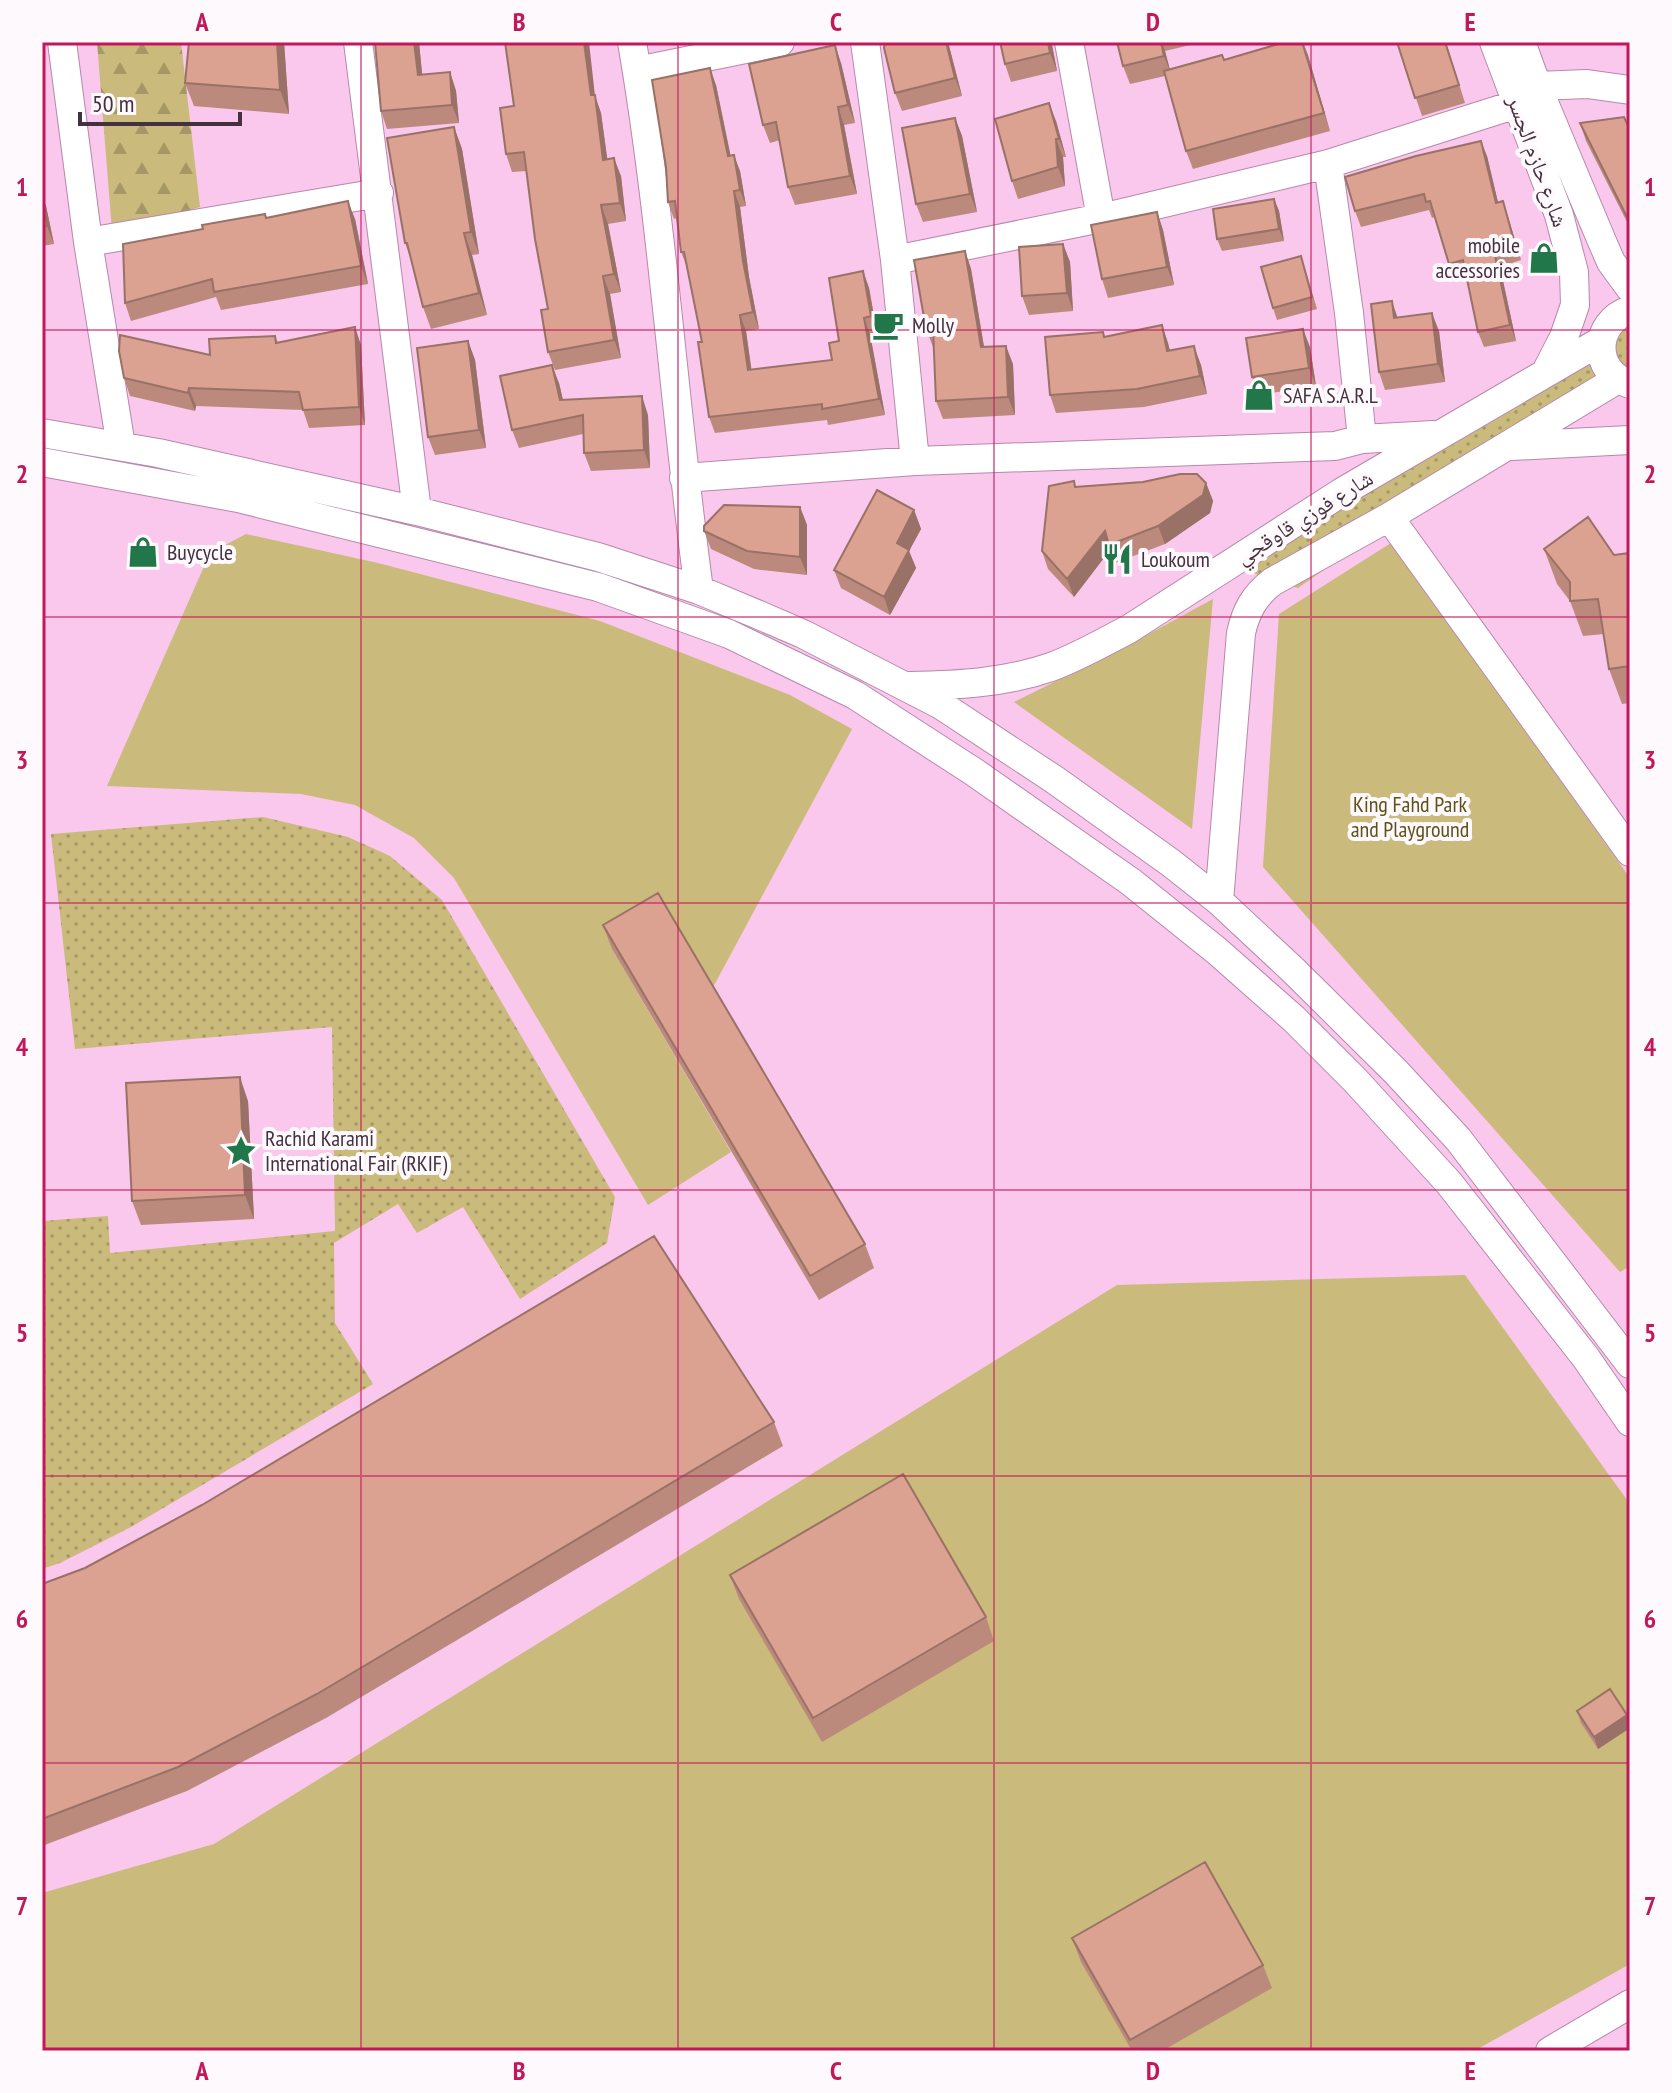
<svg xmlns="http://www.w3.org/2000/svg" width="1672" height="2093" viewBox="0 0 1672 2093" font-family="'PT Sans Narrow','Noto Naskh Arabic',sans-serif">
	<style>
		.grass { fill: url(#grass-dots) }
		.forest { fill: url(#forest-firs) }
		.park { fill: #caba7b }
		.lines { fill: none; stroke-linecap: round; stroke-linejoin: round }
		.minor-casing { stroke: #b788ab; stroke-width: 30 }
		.minor { stroke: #fff; stroke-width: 28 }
		.wall { fill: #bc8a7d }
		.shaded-wall { fill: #997166 }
		.building { fill: #dba191; stroke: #997166; stroke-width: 2 }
		.grid { fill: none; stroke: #c2185b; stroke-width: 2; stroke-opacity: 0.55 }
		.labels { text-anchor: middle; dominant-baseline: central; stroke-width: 8; stroke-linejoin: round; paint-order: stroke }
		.street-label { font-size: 22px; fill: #44313f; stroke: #fef9fc }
		.poi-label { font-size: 22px; fill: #44313f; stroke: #fef9fc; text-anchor: start }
		.park-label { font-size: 22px; fill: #5f5118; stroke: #fef9fc }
		.neatline { fill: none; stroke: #c2185b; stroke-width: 3 }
		.grid-label { font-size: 26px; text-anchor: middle; font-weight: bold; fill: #c2185b }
	</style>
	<defs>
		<pattern id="grass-dots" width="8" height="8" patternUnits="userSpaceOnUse" patternTransform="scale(2)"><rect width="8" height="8" fill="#caba7b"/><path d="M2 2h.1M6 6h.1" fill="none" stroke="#a69866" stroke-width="1.8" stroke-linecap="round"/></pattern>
		<pattern id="forest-firs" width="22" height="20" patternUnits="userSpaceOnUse" patternTransform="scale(2)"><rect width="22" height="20" fill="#caba7b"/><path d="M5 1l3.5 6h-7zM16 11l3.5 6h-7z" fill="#a69866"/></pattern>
	</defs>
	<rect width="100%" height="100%" fill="#f9c8ec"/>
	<!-- grass -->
	<path class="grass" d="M1630,307V378L1334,563L1298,588L1210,559Z
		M263,817L348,837L390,856L442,900L615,1197L607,1243L520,1299L463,1207L417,1233L398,1204L334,1243L335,1323L373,1384L131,1527L60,1563L42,1569V1221L108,1216L110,1253L335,1231L332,1027L75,1049L51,834Z"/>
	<!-- forest -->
	<path class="forest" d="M97,42H181L200,207L122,231H112Z"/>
	<!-- park -->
	<path class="park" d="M246,534L378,563L600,621L790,695L852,729L711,991L612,949L731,1152L648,1205L454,878L414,838L355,805L301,794L107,786L210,553Z
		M1391,543L1630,878V1266L1620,1272L1263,867L1279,614Z
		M1213,599L1192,829L1014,702L1125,647Z
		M1465,1275L1630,1504V1964L1474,2051H42V1893L214,1844L1117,1285Z"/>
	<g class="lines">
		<defs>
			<path id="minor" d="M62,42L88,242L121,446
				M358,42L417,511
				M632,42C663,223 674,407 699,590
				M865,42L895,260L915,461
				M1069,42L1101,218
				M1494,42L1559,215L1574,272L1575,305L1564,337L1546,372
				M1521,42L1537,86L1601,239L1611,262L1630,288
				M637,71L780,42
				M1537,86L1587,84L1630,90
				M1328,164L1349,313L1362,439
				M88,242L379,193
				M895,260L1101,218L1328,164L1517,104
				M1630,310C1593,322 1591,372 1630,384
				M42,433L158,453L417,511L598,557L699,590L759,615L803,634L941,705L1055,780L1171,863L1219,901L1293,970L1396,1072L1458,1139L1630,1364
				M1512,446L1630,440
				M42,462L238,498L598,587L729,634L855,695L974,772L1131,882L1217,951L1294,1019L1355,1080L1449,1183L1586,1358L1630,1422
				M684,478L915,461L1335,446L1362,439L1433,435
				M1389,517L1630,852
				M910,686C958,685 1005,683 1051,667C1078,657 1104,642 1129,629L1342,492L1601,341
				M1219,901L1241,633C1246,611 1254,596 1272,582L1389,517L1618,379
				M1550,2051L1630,2004"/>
		</defs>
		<!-- minor casing -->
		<use href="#minor" class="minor-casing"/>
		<!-- minor -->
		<use href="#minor" class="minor"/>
	</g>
	<!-- wall -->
	<path class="wall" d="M189,42H284L289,114L194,106L185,83Z
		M374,42H419L422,75L450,72L456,91L459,123L387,129L381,111L376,47Z
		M948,42L962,96L902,111L895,93Z
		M1117,42H1203L1165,51L1170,70L1224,60L1303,42L1330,131L1193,169L1186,151L1165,76L1130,84L1123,66Z
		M1397,42H1446L1465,103L1422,116Z
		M1052,45L1057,71L1011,82L1005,64Z
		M841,63L855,123L844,125L857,194L795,205L788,187L780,140L770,143L763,125Z
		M716,85L730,155L740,171L746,206L740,207L749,277L759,329L746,331L751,370L832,360L863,271L869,288L877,333L870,334L885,415L828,425L827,420L715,433L709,417L702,342L688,269L681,252L677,218L674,219L668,202Z
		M595,96L601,113L607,159L621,176L626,221L608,224L621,292L610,294L621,358L555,370L548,352V309L527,171L512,172L506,154Z
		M955,118L962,136L977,212L923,222L916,204Z
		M1056,121L1066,157H1063L1065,186L1018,199L1012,181Z
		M1580,123L1630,130V228L1586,141Z
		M454,127L462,149L479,254L472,255L487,315L431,329L423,307L413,265L405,243Z
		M1487,156L1498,203L1508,217L1521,260L1500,267L1516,341L1484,347L1478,332L1467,277L1455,280L1435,217L1432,218L1429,210L1361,227L1355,211Z
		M42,196L46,206L54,244L42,246Z
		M1274,199L1279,211L1284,241L1222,251L1217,239Z
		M1157,212L1163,230L1174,285L1108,298L1102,279Z
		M266,218L355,219L368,284L221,310L216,297L131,321L125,303Z
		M1063,244L1070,262L1073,311L1029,315L1022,296Z
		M965,251L971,269L984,347L1013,364L1015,415L943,419L936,401L934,347H933L926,329Z
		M1305,268L1317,309L1277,320L1273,308Z
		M1162,325L1170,350L1201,365L1207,394L1144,407L1056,413L1050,395L1105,337Z
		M1439,331L1445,382L1385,390L1379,372Z
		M275,336L278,343L361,345L365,425L309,428L303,410L196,406L195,411L130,396L124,378L210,355Z
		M468,341L475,360L486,448L435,455L428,437Z
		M1310,347L1316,386L1258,395L1252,377Z
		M559,383L563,400L648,415L650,468L591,471L584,453L583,434L519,448L512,430Z
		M1206,483L1213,501L1210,513L1165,544L1115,563L1110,550L1074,597L1048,569L1042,551L1076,487Z
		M800,507L807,525V575L754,569L711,549L704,531Z
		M914,510L921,529L909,551L916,568L890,615L841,588L834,570Z
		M1544,549L1614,555L1630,553V703L1622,704L1609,669L1604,634L1583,636L1570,601L1557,584Z
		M603,925L865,1244L874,1268L819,1300L612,949Z
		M248,1101L254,1219L141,1225L132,1201Z
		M774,1422L783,1446L326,1718L187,1791L42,1846V1584Z
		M730,1575L986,1617L994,1641L822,1742L739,1599Z
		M1577,1711L1627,1715L1630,1724V1728L1598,1749L1581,1723Z
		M1072,1938L1263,1965L1272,1988L1162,2051H1132L1081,1962Z"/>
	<!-- shaded-wall -->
	<path class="shaded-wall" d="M277,42H284L289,114L280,90Z
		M414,42H419L424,93L418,75Z
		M584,42H589L595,96L601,113L610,178L603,160L591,95Z
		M946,42H948L962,96L955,78Z
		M1048,42H1053L1052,45L1057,71L1050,53Z
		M1161,42H1162L1165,51L1171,74L1164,56Z
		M1303,42L1308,55L1330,131L1324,113Z
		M835,45L841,63L855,123L848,105Z
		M710,68L716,85L734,172L728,156Z
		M450,72L456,91L459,123L452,105Z
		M1049,103L1056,121L1066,157L1059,139Z
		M838,107L844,125L857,194L850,176Z
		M955,118L962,136L977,212L970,194Z
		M454,127L462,149L479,254L471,232Z
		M1056,139L1063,157L1065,186L1058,167Z
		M1481,141L1487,156L1502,219L1496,203Z
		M734,155L740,171L746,206L740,190Z
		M614,158L621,176L626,221L620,203Z
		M734,191L740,207L749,277L759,329L753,312L743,261Z
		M42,196L46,206L54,244L47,226L42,202Z
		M1274,199L1279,211L1284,241L1279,229Z
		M348,201L355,219L368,284L361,266Z
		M1503,201L1508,217L1521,260L1515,245Z
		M601,205L608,224L621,292L614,274Z
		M1157,212L1163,230L1174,285L1167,267Z
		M464,233L472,255L487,315L479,293Z
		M1063,244L1070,262L1073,311L1067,293Z
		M965,251L971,269L987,365L981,347Z
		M1494,251L1500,267L1516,341L1510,325Z
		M863,271L869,288L877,333L871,316Z
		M603,276L610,294L621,358L614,340Z
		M1392,301L1398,319L1394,318Z
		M1432,313L1439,331L1445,382L1438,364Z
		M740,315L746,331L754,387L748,370Z
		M864,318L870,334L885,415L879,399Z
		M1162,325L1168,343L1174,369L1167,351Z
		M355,327L361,345L365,425L359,407Z
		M1303,329L1310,347L1316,386L1309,368Z
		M468,341L475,360L486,448L479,430Z
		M1006,346L1013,364L1015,415L1008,397Z
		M1194,346L1201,365L1207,394L1200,376Z
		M552,365L559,383L567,418L560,400Z
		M189,388L196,406L195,411L188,393Z
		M642,396L648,415L650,468L644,450Z
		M1206,483L1213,501L1210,513L1165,544L1158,526Z
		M800,507L807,525V575L800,557Z
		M914,510L921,529L909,551L916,568L890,615L884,597L897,543Z
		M1105,531L1110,550L1074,597L1067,579Z
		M240,1077L248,1101L254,1219L245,1195Z
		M1627,1715L1630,1724V1728L1598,1749L1594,1737Z"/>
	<!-- building -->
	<path class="building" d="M189,42H277L280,90L185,83Z
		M375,42H414L418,75L450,72L452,105L381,111Z
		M505,42H584L591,95H595L603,160L614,158L620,203L601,205L614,274L603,276L614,340L548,352L541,310L548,309L535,239L524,152L506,154L500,108L514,106Z
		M885,42H946L955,78L895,93L884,48Z
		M1000,42H1048L1050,53L1005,64Z
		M1117,42H1161L1164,56L1123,66Z
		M1285,42H1302L1324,113L1186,151L1164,71L1222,55L1224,60Z
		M1397,42H1445L1459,85L1415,98Z
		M835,45L848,105L838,107L850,176L788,187L776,122L763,125L749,64Z
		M710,68L728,156L734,155L740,190L734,191L743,261L753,312L740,315L748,370L832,360L829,343L839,341L829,278L863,271L871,316L864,318L879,399L822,409V404L709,417L698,342H702L684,252H681L675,201L668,202L666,167L652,80Z
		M1049,103L1059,139H1056L1058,167L1012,181L995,119Z
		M1624,117L1630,130V223L1580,123Z
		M955,118L970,194L916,204L902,128Z
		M454,127L471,232L464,233L479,293L423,307L407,243H405L387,138Z
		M1481,141L1496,203L1503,201L1515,245L1494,251L1510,325L1478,332L1463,260L1449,264L1430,201L1426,202L1424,194L1355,211L1345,177L1416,156Z
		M1274,199L1279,229L1217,239L1213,209Z
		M348,201L361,266L214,292L212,279L125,303L123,244L203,229L202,225L265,214L266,218Z
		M42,202L47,226L42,227Z
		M1157,212L1167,267L1102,279L1091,225Z
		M1063,244L1067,293L1022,296L1019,247Z
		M965,251L981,347L1006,346L1008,397L936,401L933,328L926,329L914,260Z
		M1301,256L1312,297L1273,308L1261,267Z
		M1392,301L1394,318L1432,313L1438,364L1379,372L1371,304Z
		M1162,325L1167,351L1194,346L1200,376L1137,389L1050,395L1045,337L1103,332L1104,337Z
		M355,327L359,407L303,410L299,392L189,388L188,393L124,378L119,351L120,335L210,355L209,339L275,336L276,343Z
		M1303,329L1309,368L1252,377L1246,338Z
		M468,341L479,430L428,437L417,348Z
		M552,365L560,400L642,396L644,450L584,453L583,415L512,430L500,376Z
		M1180,474H1197L1206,483L1203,495L1158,526L1109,545L1105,531L1067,579L1042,551L1049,486L1074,481L1075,487L1143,482Z
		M877,490L914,510L897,543L909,550L884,597L834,570Z
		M724,505L800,507V557L747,551L704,531V526Z
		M1588,517L1614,555L1630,553V666L1609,669L1598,599L1570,601V582L1544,549Z
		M658,893L865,1244L810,1276L603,925Z
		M240,1077L245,1195L132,1201L126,1083Z
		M654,1236L774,1422L317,1694L178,1767L42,1819V1584L85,1568L202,1505Z
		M903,1474L986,1617L813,1718L730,1575Z
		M1610,1689L1627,1715L1594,1737L1577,1711Z
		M1205,1862L1263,1965L1130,2040L1072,1938Z"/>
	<!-- grid -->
	<path class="grid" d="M361,42V2051M678,42V2051M994,42V2051M1311,42V2051M42,330H1630M42,617H1630M42,903H1630M42,1190H1630M42,1476H1630M42,1763H1630"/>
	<!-- icons -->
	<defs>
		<symbol id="shop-bare" viewBox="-9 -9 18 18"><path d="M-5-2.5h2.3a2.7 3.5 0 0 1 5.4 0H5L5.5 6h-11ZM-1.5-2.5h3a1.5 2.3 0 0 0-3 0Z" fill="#217749" stroke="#fef9fc" stroke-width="2.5" paint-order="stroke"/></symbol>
		<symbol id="cafe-bare" viewBox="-9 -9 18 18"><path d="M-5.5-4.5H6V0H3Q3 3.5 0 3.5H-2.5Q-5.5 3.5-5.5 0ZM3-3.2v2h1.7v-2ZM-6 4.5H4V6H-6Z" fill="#217749" stroke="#fef9fc" stroke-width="2.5" paint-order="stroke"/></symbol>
		<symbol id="restaurant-bare" viewBox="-9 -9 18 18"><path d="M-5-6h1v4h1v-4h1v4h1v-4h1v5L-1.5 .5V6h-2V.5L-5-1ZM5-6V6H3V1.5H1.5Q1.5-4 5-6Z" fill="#217749" stroke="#fef9fc" stroke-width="2.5" paint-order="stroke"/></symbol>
		<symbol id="sight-bare" viewBox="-9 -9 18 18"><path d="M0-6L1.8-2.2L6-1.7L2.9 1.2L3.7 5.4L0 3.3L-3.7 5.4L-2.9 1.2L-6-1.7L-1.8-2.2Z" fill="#217749" stroke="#fef9fc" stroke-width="2.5" paint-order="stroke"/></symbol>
	</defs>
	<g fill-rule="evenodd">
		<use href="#shop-bare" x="1522" y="236" width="44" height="44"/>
		<use href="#cafe-bare" x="866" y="303" width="44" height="44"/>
		<use href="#shop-bare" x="1237" y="373" width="44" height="44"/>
		<use href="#shop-bare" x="121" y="530" width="44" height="44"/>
		<use href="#restaurant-bare" x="1095" y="537" width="44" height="44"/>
		<use href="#sight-bare" x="219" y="1129" width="44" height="44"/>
	</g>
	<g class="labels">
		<!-- street labels -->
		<g class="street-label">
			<text transform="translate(1538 161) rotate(70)">شارع حازم الجسر</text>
			<text transform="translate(1304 517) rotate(-32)">شارع فوزي قاوقجي</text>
		</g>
		<!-- poi labels -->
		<g class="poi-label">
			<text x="1520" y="245" text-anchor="end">mobile<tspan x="1520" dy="25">accessories</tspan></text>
			<text x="912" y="325">Molly</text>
			<text x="1283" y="395">SAFA S.A.R.L</text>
			<text x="167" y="552">Buycycle</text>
			<text x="1141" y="559">Loukoum</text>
			<text x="265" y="1138">Rachid Karami<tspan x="265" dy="25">International Fair (RKIF)</tspan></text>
		</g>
		<!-- park labels -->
		<g class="park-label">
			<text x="1410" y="804">King Fahd Park<tspan x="1410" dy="25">and Playground</tspan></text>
		</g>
	</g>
	<!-- border -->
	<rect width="1672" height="2093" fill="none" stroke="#fef9fc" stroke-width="88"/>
	<!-- scale -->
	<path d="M80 112v12h160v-12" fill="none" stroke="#44313f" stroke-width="4"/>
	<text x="92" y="112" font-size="24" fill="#44313f" stroke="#fef9fc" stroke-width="6" paint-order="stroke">50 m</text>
	<rect x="44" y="44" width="1584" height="2005" class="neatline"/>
	<g class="grid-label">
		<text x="202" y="31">A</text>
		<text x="519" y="31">B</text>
		<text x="836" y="31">C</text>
		<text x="1153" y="31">D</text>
		<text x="1470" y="31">E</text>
		<text x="22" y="196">1</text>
		<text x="1650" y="196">1</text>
		<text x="22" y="483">2</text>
		<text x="1650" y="483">2</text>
		<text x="22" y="769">3</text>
		<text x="1650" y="769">3</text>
		<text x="22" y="1056">4</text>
		<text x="1650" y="1056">4</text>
		<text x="22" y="1342">5</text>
		<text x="1650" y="1342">5</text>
		<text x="22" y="1628">6</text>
		<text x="1650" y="1628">6</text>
		<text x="22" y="1915">7</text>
		<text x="1650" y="1915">7</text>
		<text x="202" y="2080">A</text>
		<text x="519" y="2080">B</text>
		<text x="836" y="2080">C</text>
		<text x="1153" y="2080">D</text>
		<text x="1470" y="2080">E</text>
	</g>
</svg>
